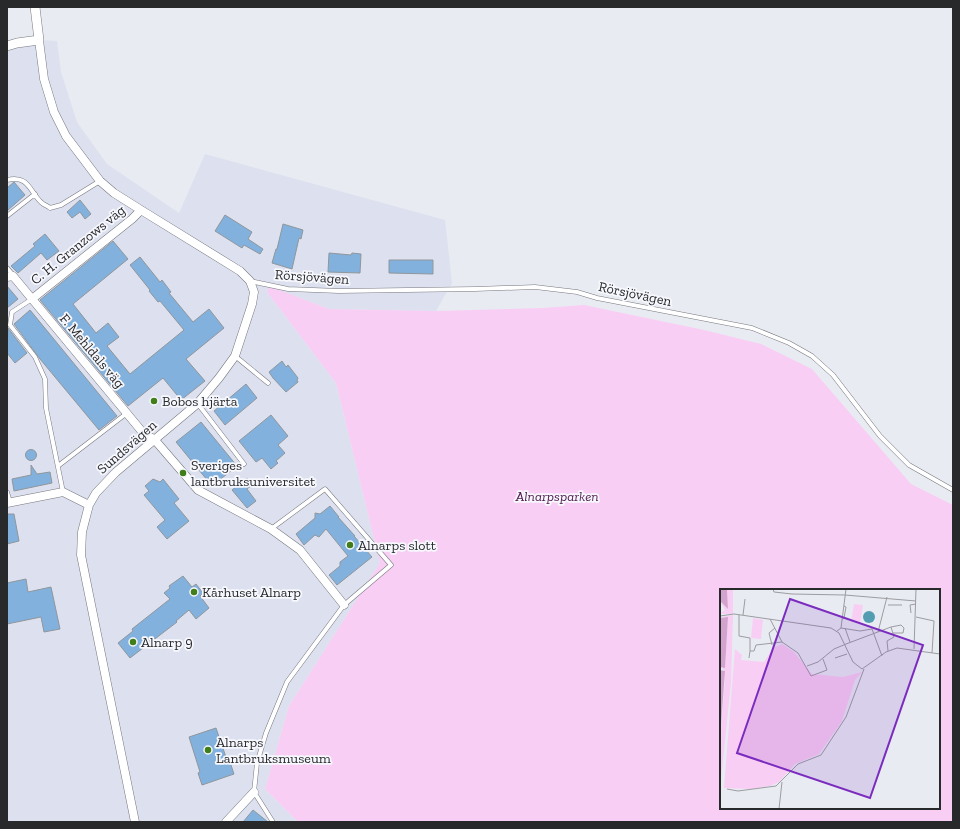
<svg xmlns="http://www.w3.org/2000/svg" width="960" height="829" viewBox="0 0 960 829" font-family="'Zilla Slab',serif">
	<style>
		.built { fill: #dde1ef }
		.green { fill: #f9cef4; fill-rule: evenodd }
		.building { fill: #82b1dd; stroke: #90969b }
		.lines { fill: none; stroke-linecap: round; stroke-linejoin: round }
		.service-casing { stroke: #77787f; stroke-width: 5 }
		.minor-casing { stroke: #77787f; stroke-width: 9 }
		.tertiary-casing { stroke: #77787f; stroke-width: 10 }
		.service { stroke: #fff; stroke-width: 4 }
		.minor { stroke: #fff; stroke-width: 8 }
		.tertiary { stroke: #fff; stroke-width: 9 }
		.poi-dot { fill: #417e1a; stroke: #f7f8fe; stroke-width: 1.5 }
		.labels { text-anchor: middle; dominant-baseline: central; stroke-width: 3.5; stroke-linejoin: round; paint-order: stroke }
		.street-label { font-size: 14px; fill: #28292b; stroke: #f7f8fe }
		.poi-label { font-size: 14px; fill: #28292b; stroke: #f7f8fe; text-anchor: start }
		.park-label { font-size: 14px; font-style: italic; fill: #50184e; stroke: #f7f8fe }
		.inset-road { fill: none; stroke: #9c9da2; stroke-width: 1 }
		.view { fill: #7b2cbf; fill-opacity: 0.15; stroke: #7b2cbf; stroke-width: 2 }
		.inset-edge { fill: none; stroke: #28292b; stroke-width: 2 }
	</style>
	<rect width="100%" height="100%" fill="#e9ebf2"/>
	<!-- built -->
	<path class="built" d="M39,40L57,41L61,72L77,122L107,164L179,213L205,154L445,220L452,283L436,311L329,309L269,286L267,292L336,383L380,563L289,706L265,789L298,822H7V46Z"/>
	<!-- green -->
	<path class="green" d="M269,286L329,309L436,311L543,308L584,305L704,330L761,344L812,369L911,484L953,505V822H298L265,789L289,706L380,563L336,383L267,292ZM721,590H939V808H721Z"/>
	<!-- building -->
	<path class="building" d="M14,182L25,195L7,211V188Z
		M80,200L91,214L85,219L80,212L72,218L67,212Z
		M225,215L252,232L248,239L263,249L260,254L244,245L242,248L215,231Z
		M283,224L303,230L301,239L299,238L292,269L272,263L276,249H277Z
		M45,234L59,251L47,260L41,253L18,273L11,266L35,246L33,244Z
		M113,241L128,259L73,304L96,333L108,323L119,337L107,346L130,374L184,330L160,301L158,302L149,291L150,290L130,265L140,257L160,282L162,280L171,292L169,293L193,322L209,309L224,328L186,359L205,381L181,400L163,378L128,406L40,300Z
		M329,253L351,255L352,253L361,254L360,273L328,272Z
		M389,260H433V274L389,273Z
		M7,286L18,299L7,308Z
		M30,310L117,416L99,430L40,359L14,324Z
		M8,328L27,353L15,363L7,353Z
		M282,361L286,367L288,365L298,378L297,380L298,382L286,392L273,378L269,372Z
		M246,384L257,398L225,425L214,411Z
		M271,415L288,436L278,445L285,453L276,461L278,463L271,469L262,458L256,462L239,441Z
		M201,422L237,466L212,486L176,442Z
		M25.5 455a5.5 5.5 0 1 1 11 0a5.5 5.5 0 1 1-11 0Z
		M31,465L37,474L50,472L52,483L14,491L12,479L31,475Z
		M247,478L252,485L247,489L256,501L247,508L232,490Z
		M153,479L160,482L163,479L179,499L174,503L189,521L167,539L157,527L165,520L144,495L149,491L145,486Z
		M330,506L339,517H338L355,536H354L372,557L337,585L329,575L340,566V562L348,556L326,529L319,537L315,535L304,545L296,534L315,518V513L320,514Z
		M7,514H14L19,541L7,544Z
		M183,576L192,587L196,584L203,593L200,596L209,608L196,619L189,610L176,621L177,622L130,658L118,643L133,631L132,629L170,599L164,593L170,588L169,586Z
		M26,579L28,592L51,587L60,629L44,632L41,617L7,624V583Z
		M216,728L228,763L230,762L234,774L202,785L198,773L200,772L189,737Z
		M253,810L268,822H243Z"/>
	<g class="lines">
		<defs>
			<path id="service" d="M7,180C29,174 30,193 42,203C44,205 48,206 50,208L61,205L100,181
				M7,216L35,194
				M7,268L13,275
				M250,281L288,289L339,291L475,289L535,287L577,292L597,298L752,328L789,343L812,356L833,375L880,436L909,465L953,490
				M32,299L12,312L10,325L35,357L45,379L46,408L63,492
				M235,356L268,383
				M198,404L244,464
				M58,466L127,413
				M7,492L10,502
				M271,529L325,489L391,565L344,605L287,682L266,733L257,763L254,792L273,822"/>
			<path id="minor" d="M39,40L44,79L54,112L66,136L100,181L114,193L141,210L240,271L250,281L254,292L252,304L235,356L219,378L197,404L116,472L96,493L89,505L82,532L81,555L135,822
				M7,277L13,276L144,434L154,439L198,490L271,529L300,550L344,605
				M32,299L132,219L141,210
				M7,503L63,492L89,505
				M226,822L254,792"/>
			<path id="tertiary" d="M7,46L17,43L39,40L35,7"/>
		</defs>
		<!-- service casing -->
		<use href="#service" class="service-casing"/>
		<!-- minor casing -->
		<use href="#minor" class="minor-casing"/>
		<!-- tertiary casing -->
		<use href="#tertiary" class="tertiary-casing"/>
		<!-- service -->
		<use href="#service" class="service"/>
		<!-- minor -->
		<use href="#minor" class="minor"/>
		<!-- tertiary -->
		<use href="#tertiary" class="tertiary"/>
	</g>
	<!-- markers -->
	<g class="poi-dot">
		<circle cx="154" cy="401" r="4"/>
		<circle cx="183" cy="473" r="4"/>
		<circle cx="350" cy="545" r="4"/>
		<circle cx="194" cy="592" r="4"/>
		<circle cx="133" cy="642" r="4"/>
		<circle cx="208" cy="750" r="4"/>
	</g>
	<g class="labels">
		<!-- street labels -->
		<g class="street-label">
			<text transform="translate(78 245) rotate(-39)">C. H. Granzows väg</text>
			<text transform="translate(312 277) rotate(4)">Rörsjövägen</text>
			<text transform="translate(635 294) rotate(12)">Rörsjövägen</text>
			<text transform="translate(92 351) rotate(50)">F. Mehldals väg</text>
			<text transform="translate(127 447) rotate(-41)">Sundsvägen</text>
		</g>
		<!-- poi labels -->
		<g class="poi-label">
			<text x="162" y="401">Bobos hjärta</text>
			<text x="191" y="465">Sveriges<tspan x="191" dy="16">lantbruksuniversitet</tspan></text>
			<text x="358" y="545">Alnarps slott</text>
			<text x="202" y="592">Kårhuset Alnarp</text>
			<text x="141" y="642">Alnarp 9</text>
			<text x="216" y="742">Alnarps<tspan x="216" dy="16">Lantbruksmuseum</tspan></text>
		</g>
		<!-- park labels -->
		<g class="park-label">
			<text x="557" y="496">Alnarpsparken</text>
		</g>
	</g>
	<!-- overview -->
	<g transform="translate(720 589)">
		<rect width="220" height="220" fill="#e9ebf2"/>
		<path d="M7,0H13V25H3L0,24L5,21L0,12L8,20ZM134,15L143,16L140,34L131,33ZM13,26L11,94L0,200V150L5,92L4,81L0,78L5,79L8,29L0,28ZM33,29L43,31L41,50L31,49ZM62,55L74,63L92,85L123,88L142,83L135,91L122,132L99,165L75,175L59,193L50,197L32,200L4,199L15,60L22,66L21,71L44,73L53,59Z" fill="#f9cef4"/>
		<path d="M0,0H7L8,20L0,12ZM8,28L5,79L0,78V29ZM0,81L5,82L0,150Z" fill="#d3a3ce"/>
		<path d="M143 28a6 6 0 1 1 12 0a6 6 0 1 1-12 0Z" fill="#529db2"/>
		<path class="inset-road" d="M53,0L54,3L72,5L125,6L196,12M168,16H182M191,24L190,16L196,15M19,26V47L30,49V62M23,26L25,10M0,27L14,25L111,39L119,44L133,73L142,80L166,63L177,59L220,65M196,28L214,32L212,64M50,30L62,53M122,30L124,29L126,18L124,17M171,38L181,36L184,39L183,44H173M121,39L140,42L152,40L162,67M125,39L130,53M117,42L121,39L126,0M158,43L167,8M62,53L78,64L91,87L107,81L103,70M52,56L49,44L55,39M194,60L196,0M29,69L30,62H34L36,56L62,53M115,69L127,65M87,77L98,73L114,60L126,55L171,38L174,48L167,52L168,62M7,200L18,202L56,197L78,175L101,166L126,128L144,80M59,220L62,193"/>
		<path class="view" d="M70,10L203,56L150,209L17,164Z"/>
		<rect width="220" height="220" class="inset-edge"/>
	</g>
	<!-- border -->
	<rect width="960" height="829" fill="none" stroke="#28292b" stroke-width="16"/>
</svg>
